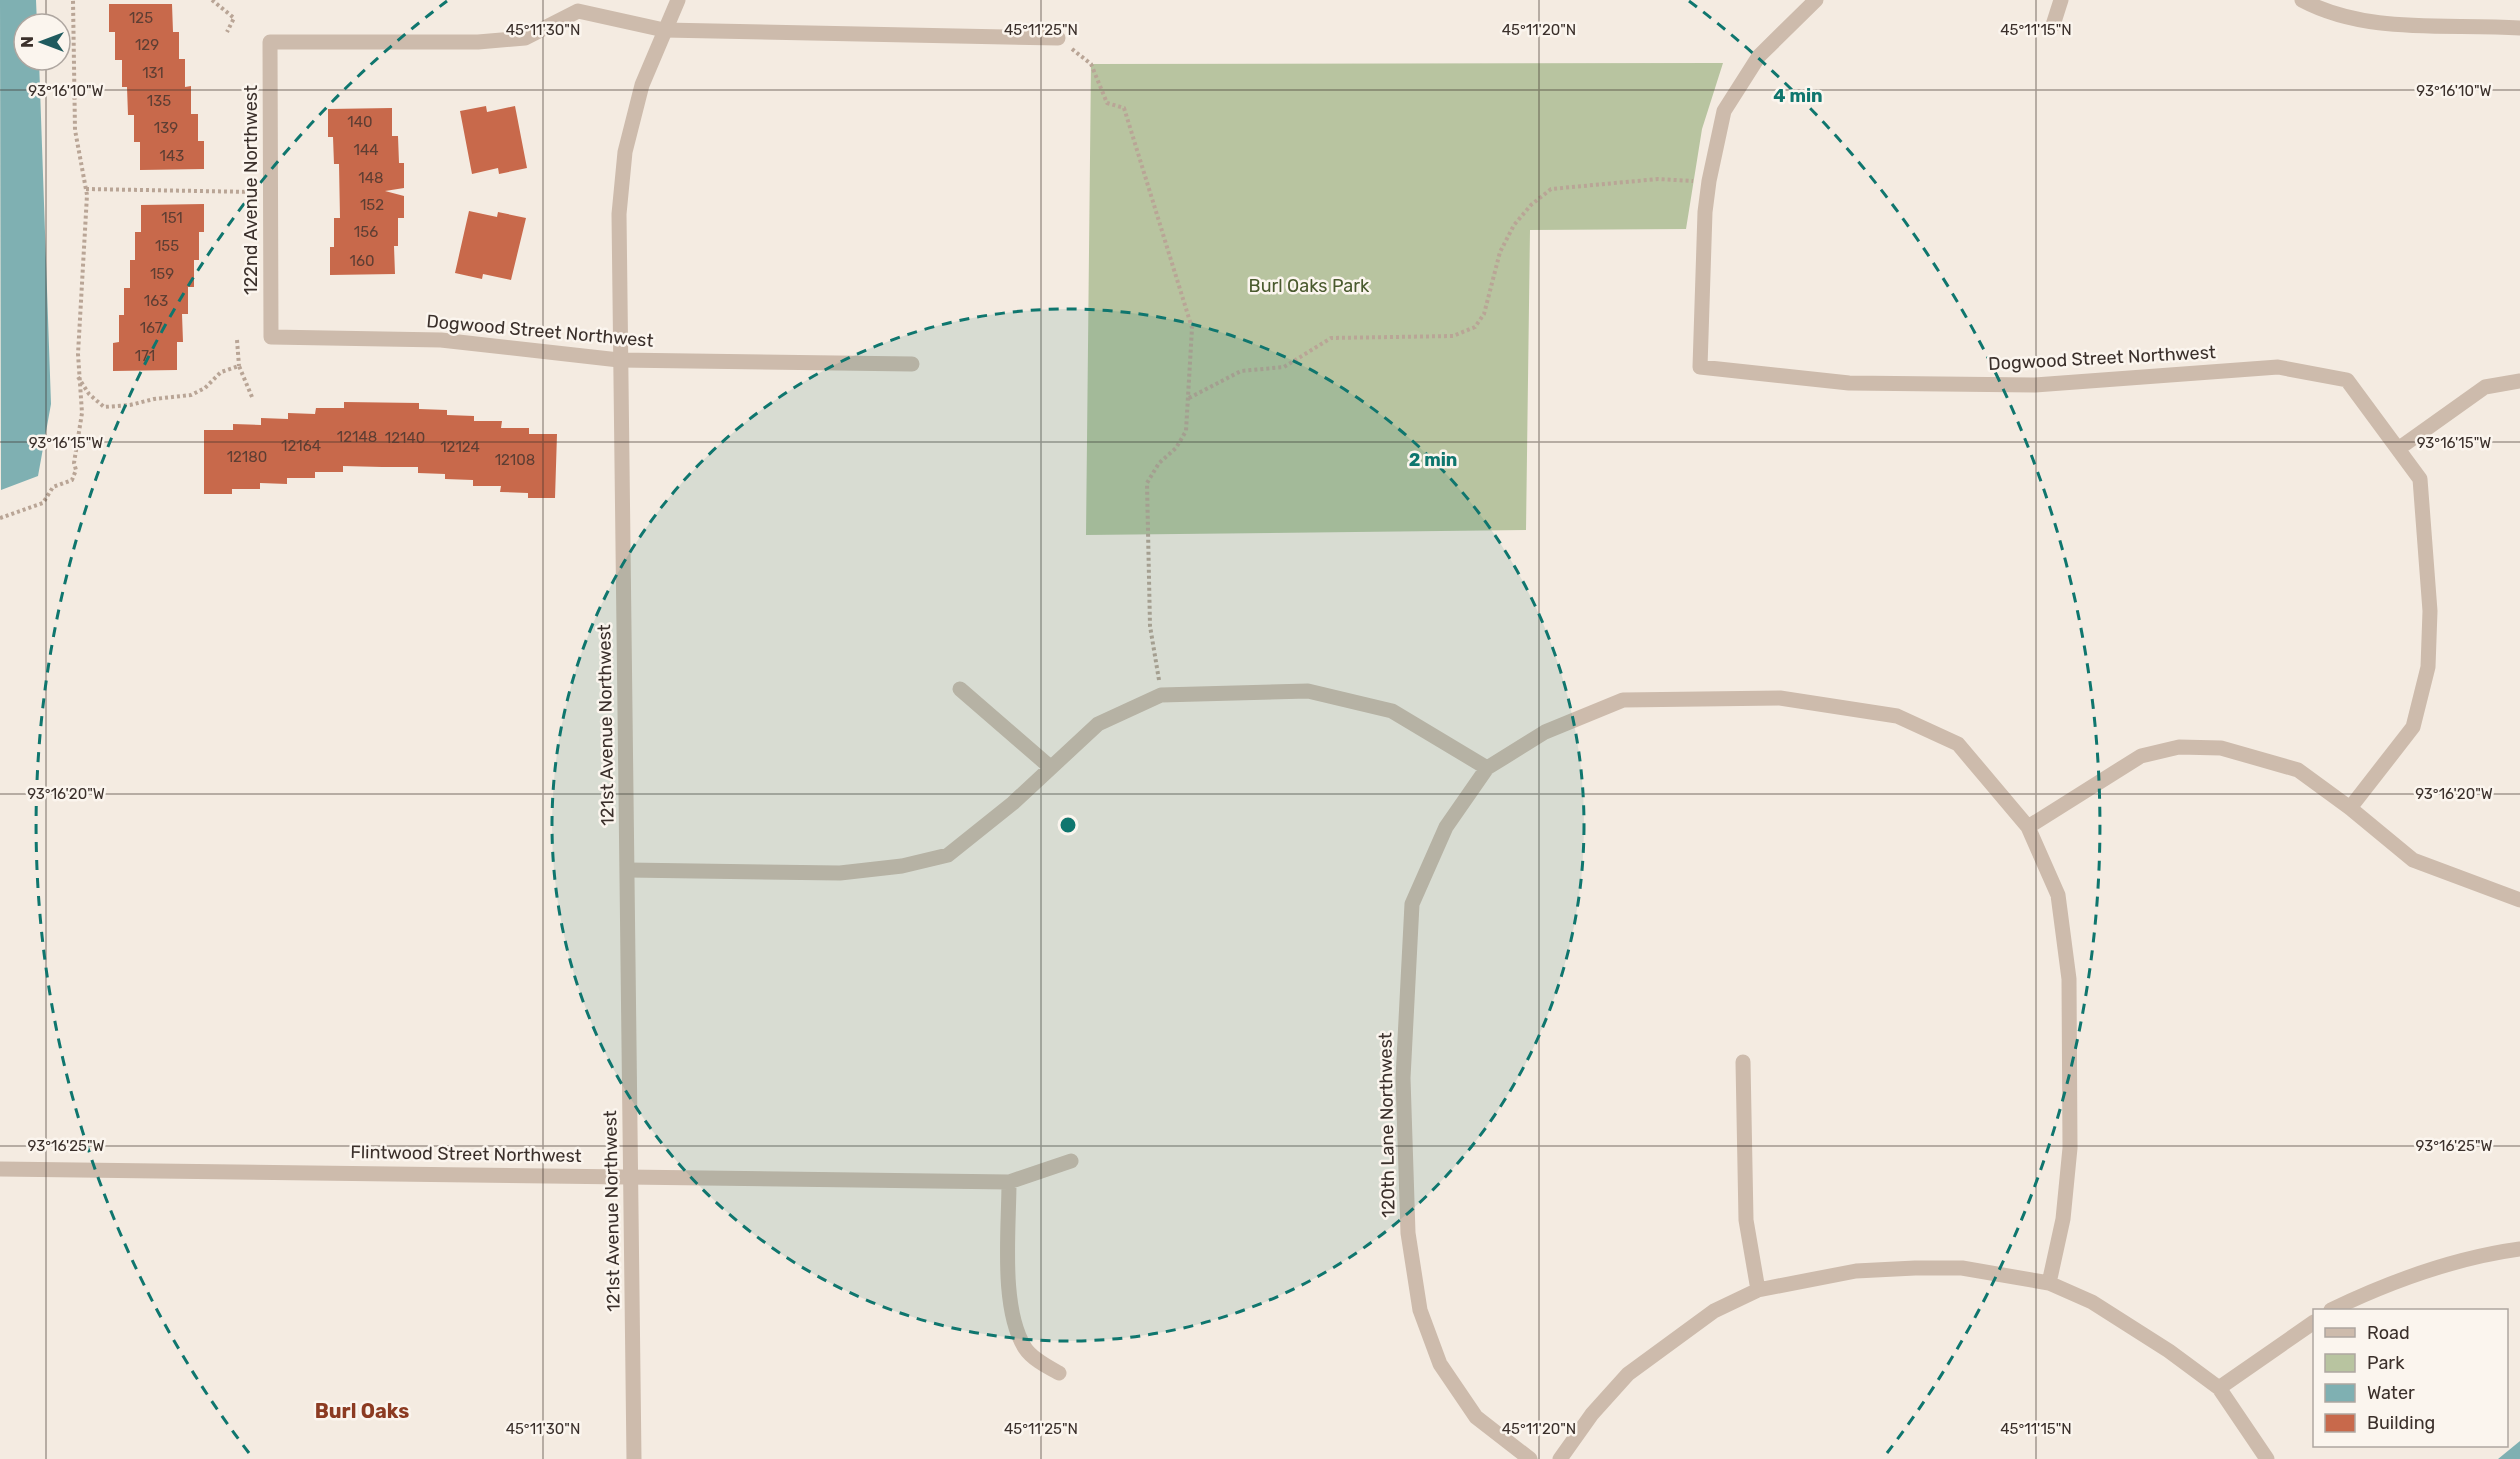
<svg xmlns="http://www.w3.org/2000/svg" width="2520" height="1459" viewBox="0 0 2520 1459" font-family="Rubik,sans-serif">
	<style>
		.green { fill: #b8c4a0 }
		.water { fill: #7fb0b2 }
		.building { fill: #c8694b }
		.lines { fill: none; stroke-linecap: round; stroke-linejoin: round }
		.path { stroke: #b9a596; stroke-width: 4; stroke-dasharray: 3 3; stroke-linecap: butt }
		.minor { stroke: #cdbbac; stroke-width: 15 }
		.tertiary { stroke: #cdbbac; stroke-width: 15 }
		.ticks { fill: none; stroke: #3b302b; stroke-width: 1.5; stroke-opacity: 0.45 }
		.ring { fill: none; stroke: #0f766e; stroke-width: 3; stroke-dasharray: 10 8 }
		.labels { text-anchor: middle; dominant-baseline: central; stroke-width: 5; stroke-linejoin: round; paint-order: stroke }
		.number-label { font-size: 15px; fill: #5e3e33 }
		.street-label { font-size: 18px; fill: #3b302b; stroke: #fbf5ee }
		.park-label { font-size: 18px; fill: #4a5a2e; stroke: #fbf5ee }
		.neighbourhood-label { font-size: 20px; font-weight: bold; fill: #8c3b22; stroke: #fbf5ee }
		.ticks-label { font-size: 15px; text-anchor: middle; fill: #3b302b; stroke: #fbf5ee; stroke-width: 5; stroke-linejoin: round; paint-order: stroke }
		.centre { fill: #0f766e; stroke: #fbf5ee; stroke-width: 3 }
		.ring-label { font-size: 18px; text-anchor: middle; font-weight: bold; fill: #0f766e; stroke: #fbf5ee; stroke-width: 5; stroke-linejoin: round; paint-order: stroke }
	</style>
	<rect width="100%" height="100%" fill="#f4ebe1"/>
	<!-- green -->
	<path class="green" d="M1723,63L1702,129L1686,229L1530,230L1526,530L1086,535L1091,64Z"/>
	<!-- water -->
	<path class="water" d="M0,0H36L37,24H24V60H39L51,404L38,476L1,490Z
		M2520,1441V1459H2498Z"/>
	<!-- building -->
	<path class="building" d="M109,4H172L173,32H179V59H185V87L191,86V114H198V141H204V169L140,170V142H134V115H128L127,87H122V60H115V32H109Z
		M486,106L487,112L515,106L527,168L499,174L498,168L472,174L460,111Z
		M392,108V136H398L399,163H404V188L385,191L404,196V218H398V246H394L395,274L330,275V247H334V218H340L339,164H334L333,137H328V109Z
		M204,204V232H199V260H194V287H188V314H182L183,342H177V370L113,371V343L119,342V315H124V288H130V260H135V232H141V205Z
		M469,211L497,217L498,212L526,218L511,280L483,274L482,279L455,273Z
		M344,402L419,403V409L447,410V415L474,416V421H502L501,428H529V434H557L555,498H528V493L500,492L501,486H473V480L445,479V474L418,473V467H382L343,466V472H315V478H287V484L260,483V489H232V494H204V430H233V424L261,425V418L288,419V413L315,414L316,408H344Z"/>
	<g class="lines">
		<!-- path -->
		<path class="path" d="M212,0L234,18L227,32
			M1072,49L1091,64L1107,103L1124,108L1192,328L1186,431L1176,448L1159,463L1147,483L1150,626L1159,680
			M86,189L255,192
			M237,340L239,366
			M78,377L89,394L104,407L130,405L154,399L191,395L205,388L221,372L239,366L252,397
			M1189,398L1241,371L1284,367L1331,338L1453,336L1475,327L1484,314L1500,252L1514,225L1531,205L1551,189L1658,179L1693,181
			M0,518L43,503L53,487L72,480L76,470L74,463L82,413L78,354L87,195L75,130L73,0"/>
		<!-- minor -->
		<path class="minor" d="M1816,0L1759,56L1724,111L1709,181L1705,212L1700,367L1849,383L2035,385L2278,367L2347,380L2420,479L2430,611L2428,667L2413,727L2350,808
			M2302,0C2368,35 2447,23 2520,28
			M2053,25L2061,0
			M912,364L619,360L441,340L271,337L270,42H478L525,38L578,11L664,30L1058,38
			M2398,449L2485,387L2520,381
			M960,689L1050,767
			M2028,827L2141,756L2179,747L2221,748L2298,770L2350,808L2413,860L2520,900
			M628,870L840,873L902,866L948,855L1013,803L1098,724L1161,695L1308,691L1392,711L1487,768
			M1743,1062L1746,1220L1758,1290
			M0,1169L1009,1182L1071,1161
			M1009,1182C1009,1229 1000,1308 1025,1348C1032,1359 1048,1367 1059,1373
			M2331,1310C2391,1281 2454,1258 2520,1249
			M2219,1388L2314,1322
			M1530,1459L1476,1417L1440,1364L1420,1310L1408,1233L1403,1078L1412,904L1446,827L1487,768L1545,732L1623,700L1780,698L1897,716L1958,744L2028,827L2058,895L2069,979L2070,1148L2063,1219L2049,1283
			M1560,1459L1592,1414L1628,1374L1714,1311L1758,1290L1856,1271L1915,1268H1962L2049,1283L2092,1302L2169,1351L2219,1388L2267,1459"/>
		<!-- tertiary -->
		<path class="tertiary" d="M634,1459L619,214L625,152L642,85L678,0"/>
	</g>
	<!-- ticks -->
	<path class="ticks" d="M46,0V24M543,0V1459M1041,0V1459M1539,0V1459M2036,0V1459M46,60V1459M0,90H2520M0,442H2520M0,794H2520M0,1146H2520"/>
	<!-- distance rings -->
	<circle cx="1068" cy="825" r="516" fill="#0f766e" fill-opacity=".12"/>
	<g class="ring">
		<circle cx="1068" cy="825" r="516"/>
		<path d="M249 1453A1032 1032 0 0 1 447 1M1689 1A1032 1032 0 0 1 1887 1453"/>
	</g>
	<g class="labels">
		<!-- number labels -->
		<g class="number-label">
			<text x="141" y="18">125</text>
			<text x="147" y="45">129</text>
			<text x="153" y="73">131</text>
			<text x="159" y="101">135</text>
			<text x="360" y="122">140</text>
			<text x="166" y="128">139</text>
			<text x="366" y="150">144</text>
			<text x="172" y="156">143</text>
			<text x="371" y="178">148</text>
			<text x="372" y="205">152</text>
			<text x="172" y="218">151</text>
			<text x="366" y="232">156</text>
			<text x="167" y="246">155</text>
			<text x="362" y="261">160</text>
			<text x="162" y="274">159</text>
			<text x="156" y="301">163</text>
			<text x="151" y="328">167</text>
			<text x="145" y="356">171</text>
			<text x="357" y="437">12148</text>
			<text x="405" y="438">12140</text>
			<text x="301" y="446">12164</text>
			<text x="460" y="447">12124</text>
			<text x="247" y="457">12180</text>
			<text x="515" y="460">12108</text>
		</g>
		<!-- street labels -->
		<g class="street-label">
			<text transform="translate(251 190) rotate(-90)">122nd Avenue Northwest</text>
			<text transform="translate(540 331) rotate(5)">Dogwood Street Northwest</text>
			<text transform="translate(2102 358) rotate(-3)">Dogwood Street Northwest</text>
			<text transform="translate(606 725) rotate(-91)">121st Avenue Northwest</text>
			<text transform="translate(1387 1125) rotate(-91)">120th Lane Northwest</text>
			<text transform="translate(466 1154) rotate(1)">Flintwood Street Northwest</text>
			<text transform="translate(612 1211) rotate(-91)">121st Avenue Northwest</text>
		</g>
		<!-- park labels -->
		<g class="park-label">
			<text x="1309" y="286">Burl Oaks Park</text>
		</g>
		<!-- neighbourhood labels -->
		<g class="neighbourhood-label">
			<text x="362" y="1411">Burl Oaks</text>
		</g>
	</g>
	<g class="ticks-label">
		<text x="543" y="35">45°11'30"N</text>
		<text x="1041" y="35">45°11'25"N</text>
		<text x="1539" y="35">45°11'20"N</text>
		<text x="2036" y="35">45°11'15"N</text>
		<text x="2454" y="96">93°16'10"W</text>
		<text x="66" y="96">93°16'10"W</text>
		<text x="2454" y="448">93°16'15"W</text>
		<text x="66" y="448">93°16'15"W</text>
		<text x="2454" y="799">93°16'20"W</text>
		<text x="66" y="799">93°16'20"W</text>
		<text x="2454" y="1151">93°16'25"W</text>
		<text x="66" y="1151">93°16'25"W</text>
		<text x="543" y="1434">45°11'30"N</text>
		<text x="1041" y="1434">45°11'25"N</text>
		<text x="1539" y="1434">45°11'20"N</text>
		<text x="2036" y="1434">45°11'15"N</text>
	</g>
	<circle cx="1068" cy="825" r="9" class="centre"/>
	<g class="ring-label">
		<text x="1798" y="102">4 min</text>
		<text x="1433" y="466">2 min</text>
	</g>
	<!-- legend -->
	<rect x="2313" y="1309" width="195" height="138" fill="#fbf5ee" stroke="#aea6a0" stroke-width="1.5"/>
	<rect x="2325" y="1328" width="30" height="9" fill="#cdbbac" stroke="#aea6a0" stroke-width="1.5"/>
	<text x="2367" y="1339" font-size="18" fill="#3b302b">Road</text>
	<rect x="2325" y="1354" width="30" height="18" fill="#b8c4a0" stroke="#aea6a0" stroke-width="1.5"/>
	<text x="2367" y="1369" font-size="18" fill="#3b302b">Park</text>
	<rect x="2325" y="1384" width="30" height="18" fill="#7fb0b2" stroke="#aea6a0" stroke-width="1.5"/>
	<text x="2367" y="1399" font-size="18" fill="#3b302b">Water</text>
	<rect x="2325" y="1414" width="30" height="18" fill="#c8694b" stroke="#aea6a0" stroke-width="1.5"/>
	<text x="2367" y="1429" font-size="18" fill="#3b302b">Building</text>
	<!-- north arrow -->
	<g transform="translate(42 42) rotate(270)"><circle r="28" fill="#fbf5ee" stroke="#aea6a0" stroke-width="1.5"/>
	<path d="M0-4.5L10 22L0 15L-10 22Z" fill="#1f5a5e"/>
	<text y="-9" font-size="16" font-weight="bold" text-anchor="middle" fill="#3b302b">N</text>
	</g>
</svg>
